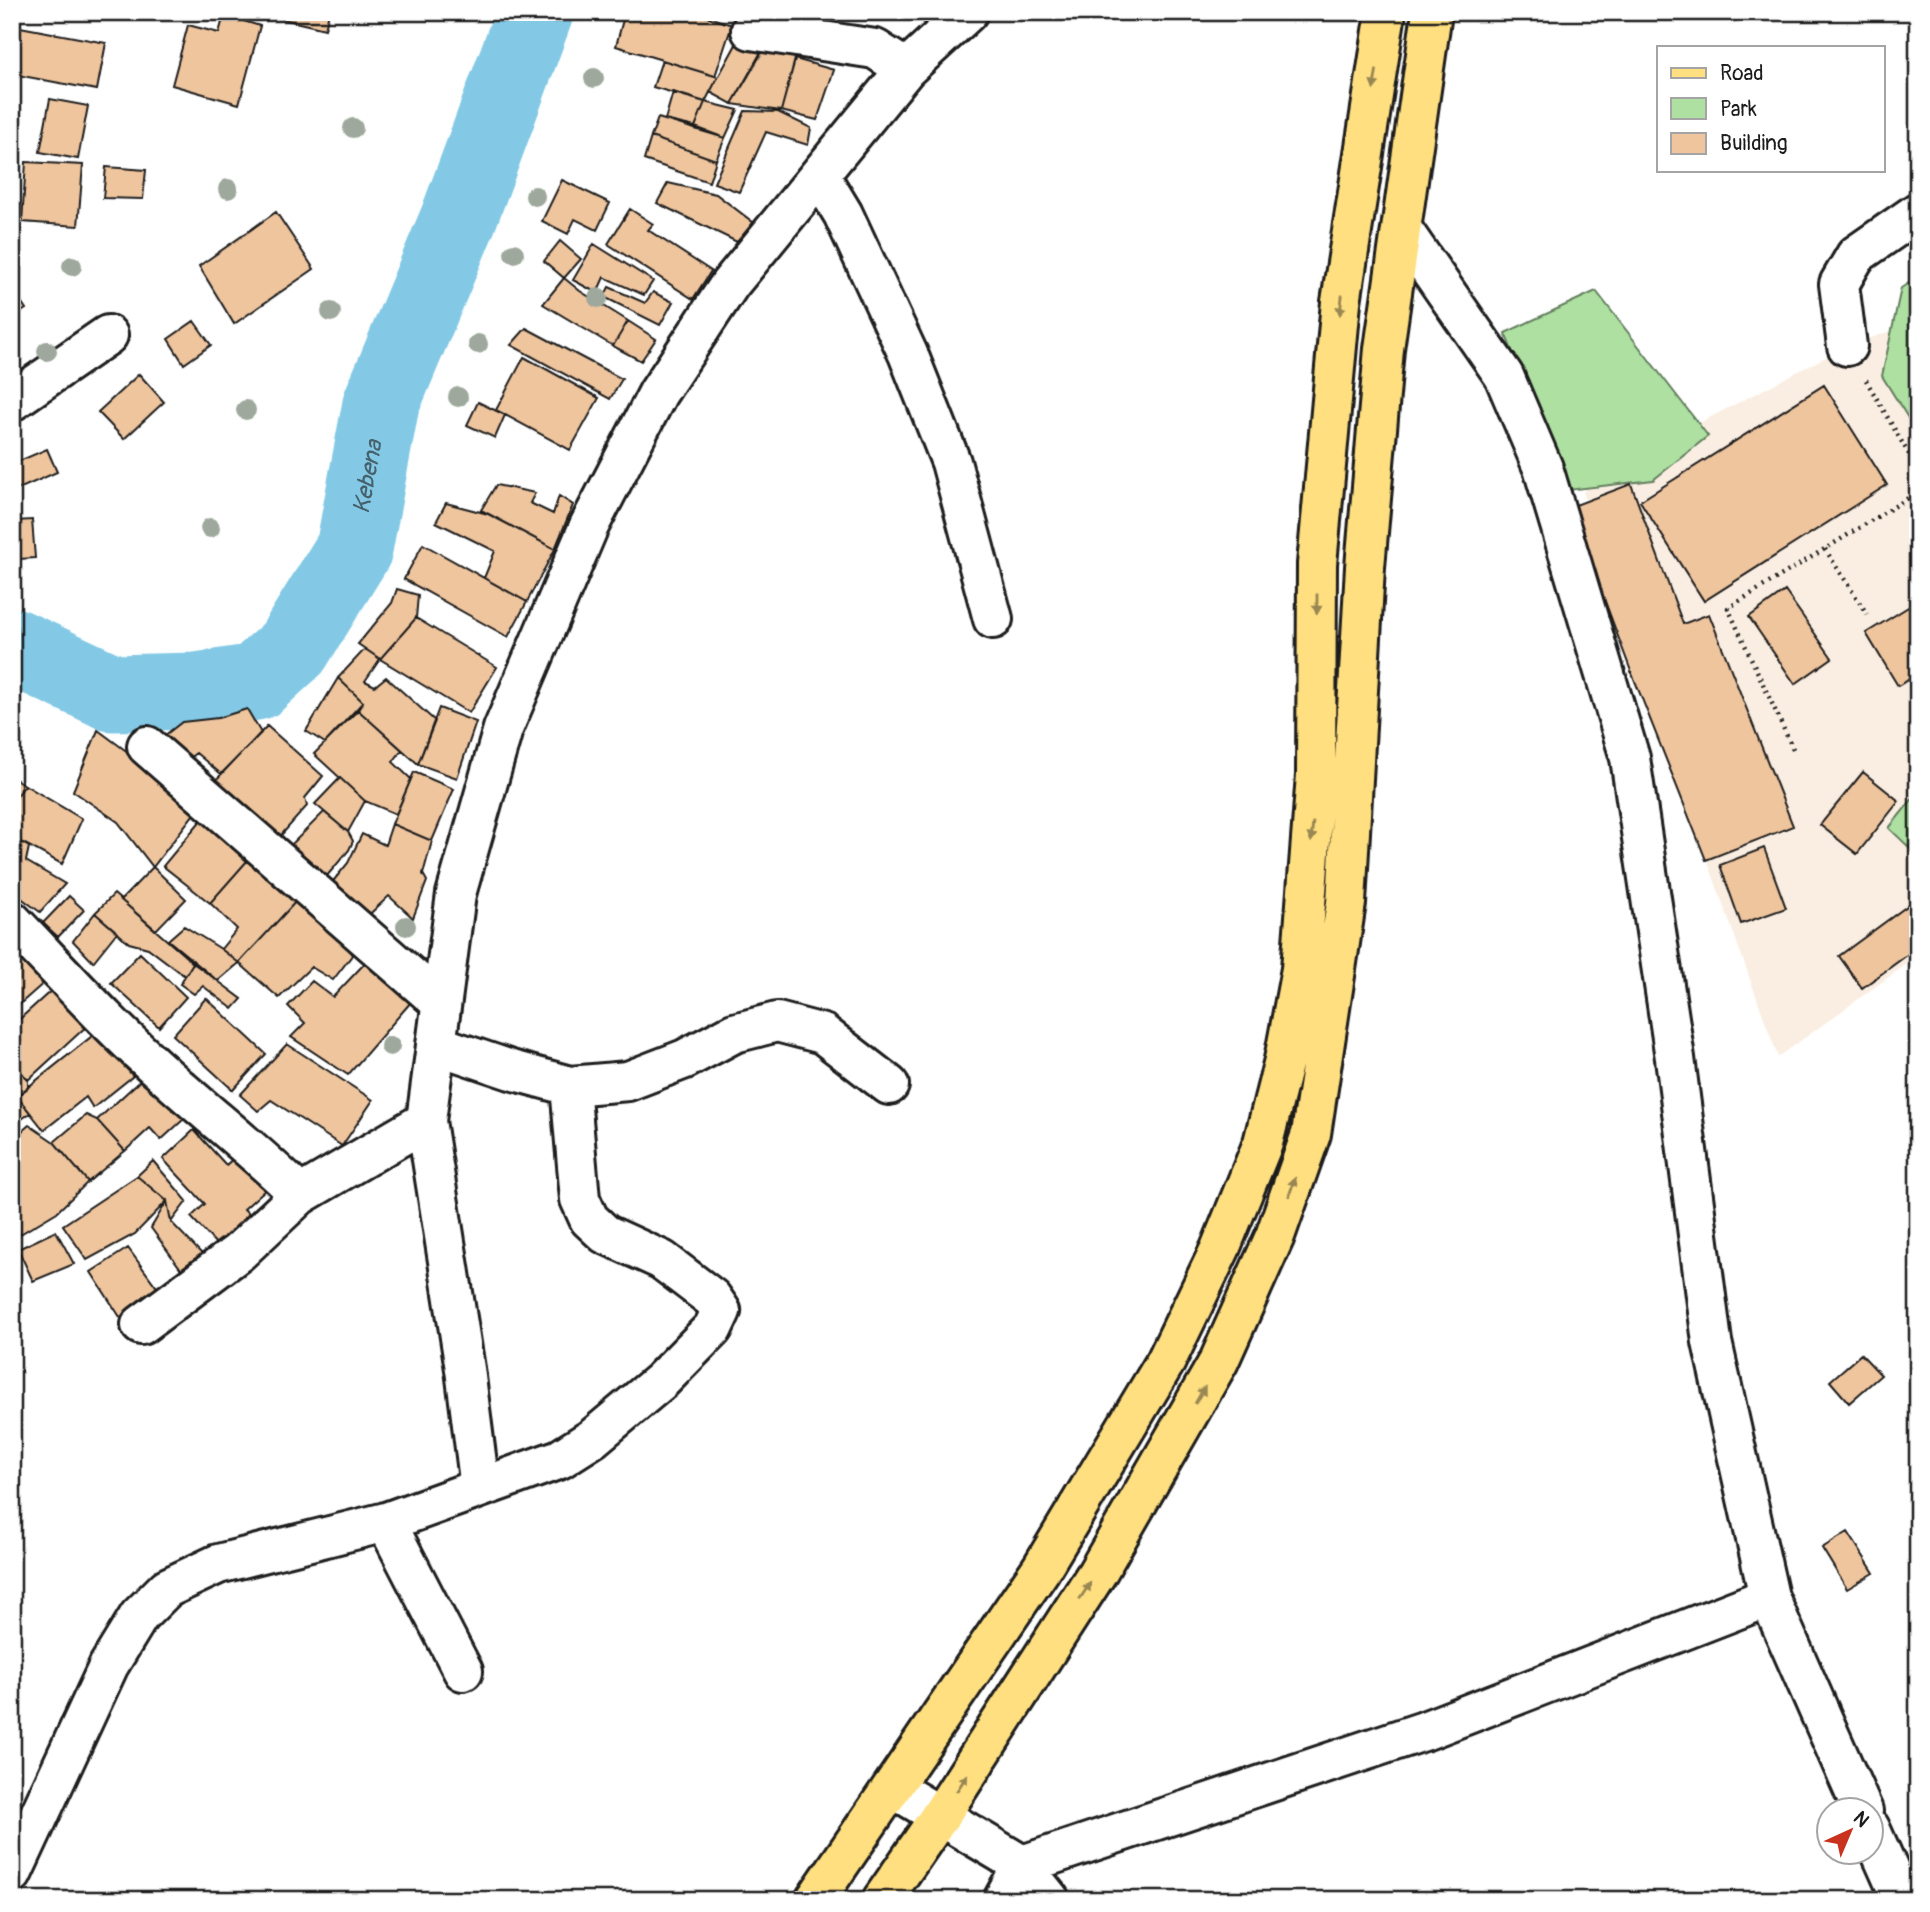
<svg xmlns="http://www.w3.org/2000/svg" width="1930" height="1912" viewBox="0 0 1930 1912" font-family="Pangolin,sans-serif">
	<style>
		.built { fill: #faeee2 }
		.green { fill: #ade0a1; stroke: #647e5e; stroke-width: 2 }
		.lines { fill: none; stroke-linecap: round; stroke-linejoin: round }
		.river { stroke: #83c9e5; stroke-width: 77 }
		.building { fill: #efc59e; stroke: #1c1c1c; stroke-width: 2 }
		.minor-casing { stroke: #1c1c1c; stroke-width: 44 }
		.major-casing { stroke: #1c1c1c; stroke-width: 44 }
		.path { stroke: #1c1c1c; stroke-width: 4.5; stroke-dasharray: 2 5; stroke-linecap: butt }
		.minor { stroke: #fff; stroke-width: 38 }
		.major { stroke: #ffdf80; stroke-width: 38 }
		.tree { fill: #9ea89c }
		.oneway { fill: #998753 }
		.labels { text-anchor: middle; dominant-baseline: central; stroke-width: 5; stroke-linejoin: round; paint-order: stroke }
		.water-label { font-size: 24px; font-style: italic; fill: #45616c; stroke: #fff }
	</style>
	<rect width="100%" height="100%" fill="#fff"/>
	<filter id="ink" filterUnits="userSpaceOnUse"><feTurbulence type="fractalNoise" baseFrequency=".0143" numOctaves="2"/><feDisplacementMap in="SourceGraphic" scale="14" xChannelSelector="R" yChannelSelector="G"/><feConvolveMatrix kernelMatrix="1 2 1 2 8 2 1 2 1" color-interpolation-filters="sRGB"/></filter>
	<g filter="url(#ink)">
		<!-- built -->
		<path class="built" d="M1891,331L1918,376V956L1778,1057L1682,790L1583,492L1607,471L1847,346Z"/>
		<!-- green -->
		<path class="green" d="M1918,277V434L1882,376L1901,288Z
			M1596,291L1708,436L1653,480L1568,490L1505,333Z
			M1918,792V856L1889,828Z"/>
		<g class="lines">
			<!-- river -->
			<path class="river" id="s1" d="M12,646L113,693L196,691L256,682L293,648L354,549L381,404L458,220L535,12"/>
		</g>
		<!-- building -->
		<path class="building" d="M252,12H329L325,29Z
			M625,12H694L732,25L715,76L616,46Z
			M224,15L260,26L239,104L172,85L188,25L219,33Z
			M20,27L106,43L97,90L12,74Z
			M739,39L761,52L732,104L710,92Z
			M768,42L798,49L781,111L732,104Z
			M795,59L834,70L817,120L781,111Z
			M662,60L718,77L705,102L653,87Z
			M673,92L705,102L695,127L665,120Z
			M50,99L88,106L78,159L40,152Z
			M705,102L738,110L725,138L695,127Z
			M745,111L778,112L811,128L808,145L766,132L739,192L714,183Z
			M658,118L725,138L716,160L651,137Z
			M651,137L716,160L709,182L644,160Z
			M26,162L83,165L78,226L22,222Z
			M106,167L146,170L143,199L103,198Z
			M562,180L610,203L597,230L575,219L568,234L542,221Z
			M668,183L716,194L754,223L737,242L657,203Z
			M630,209L653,224L648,230L711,271L693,299L608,244Z
			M276,212L314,269L234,324L199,266Z
			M560,241L581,259L564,278L544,261Z
			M594,244L653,281L644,295L604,277L597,293L573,280Z
			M564,278L580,291L628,321L613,346L543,304Z
			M609,287L645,303L653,292L673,302L660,325L604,297Z
			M14,291L26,309L12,318V293Z
			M194,321L211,345L184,364L168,339Z
			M628,321L656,339L641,361L613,346Z
			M526,328L622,379L610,399L511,345Z
			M524,357L599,398L570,450L496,410Z
			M139,374L164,402L124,439L98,412Z
			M1824,385L1887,485L1704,601L1640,501Z
			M478,402L505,415L495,438L467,425Z
			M47,449L57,472L12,492V478L16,477L12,464Z
			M1631,484L1683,624L1709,614L1793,826L1706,860L1629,666L1570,507Z
			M496,485L535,493L530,503L553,514L559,496L573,505L555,549L481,510Z
			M446,503L488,514L555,549L527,602L484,578L495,551L436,522Z
			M32,520L35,558L19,559L16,521Z
			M423,544L527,602L508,637L404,579Z
			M397,589L418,595L416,618L380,659L358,644L392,603Z
			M1785,591L1832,658L1795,684L1749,617Z
			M1918,601V674L1898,686L1866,633Z
			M416,618L497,667L469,713L380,659Z
			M365,649L380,659L365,681L375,686L386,677L435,721L418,764L358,710L363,702L338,678Z
			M338,678L363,702L325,743L306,731Z
			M439,708L476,722L457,778L418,764Z
			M247,709L261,733L221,774L196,753L184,762L160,739L182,722L218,718Z
			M358,710L402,750L393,762L411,779L396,814L365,801L314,754Z
			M267,726L323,776L305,798L307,806L275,842L214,782Z
			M98,730L144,764L196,811L153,867L118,822L73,791Z
			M414,772L454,789L432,841L392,824Z
			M1863,772L1899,801L1857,854L1820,825Z
			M12,777L25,785L12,803Z
			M340,778L365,801L348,832L315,804Z
			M25,785L82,819L62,864L12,837V803Z
			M324,812L348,832L353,841L349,850L320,884L285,851Z
			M202,819L247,861L210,903L163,866Z
			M392,824L432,841L423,874L427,881L413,918L389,896L359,924L325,891L348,863L362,834L385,845Z
			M12,837L29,847L26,861L65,884L40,912L12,891Z
			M1764,848L1786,908L1741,924L1720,865Z
			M247,861L298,899L239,963L221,949L237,929L210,903Z
			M153,867L186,899L156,930L121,900Z
			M114,894L193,963L185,976L148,948L129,943L95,913Z
			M69,896L84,910L58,937L43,923Z
			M1918,898V947L1862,988L1839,956Z
			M298,899L353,954L333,980L311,967L279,998L239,963Z
			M95,913L117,932L93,962L73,941Z
			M184,926L221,949L239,963L218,981L168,940Z
			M12,943L46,981L12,1011Z
			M140,953L186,997L159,1027L111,983Z
			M193,963L218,981L242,999L233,1009L203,986L194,994L180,984Z
			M365,963L411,1002L348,1075L291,1037L305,1023L288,1006L312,981L333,997Z
			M54,988L89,1024L28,1080L12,1061V1026Z
			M206,998L266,1054L233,1090L173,1035Z
			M96,1033L133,1076L93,1108L86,1097L44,1130L17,1096Z
			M287,1044L373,1100L342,1146L271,1100L258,1111L240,1095Z
			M12,1061L28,1080V1088L17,1096L30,1113L12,1126Z
			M145,1076L184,1119L161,1140L150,1128L125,1151L97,1120Z
			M86,1115L97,1120L125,1151L88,1182L54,1142Z
			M29,1125L54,1142L88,1182L57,1212L12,1239V1140Z
			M194,1130L226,1165L235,1157L266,1189L244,1209L252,1217L219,1247L191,1217L205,1204L163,1159Z
			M153,1161L187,1201L171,1222L167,1201L137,1176Z
			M137,1176L167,1201L135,1234L87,1260L63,1225Z
			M167,1201L171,1222L202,1254L181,1269L151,1228Z
			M56,1231L74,1264L33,1281L18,1249Z
			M128,1248L161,1293L120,1317L91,1272Z
			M1861,1354L1881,1375L1849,1403L1830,1381Z
			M1848,1532L1874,1573L1847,1589L1822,1548Z"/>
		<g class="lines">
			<defs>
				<path id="minor" d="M751,30L875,49L906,69
					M820,176L843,214L908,354L951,462L993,619
					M1402,229L1504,376L1543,468L1630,758L1675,1058L1712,1342L1769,1597L1863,1811
					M1847,346L1839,284L1856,255L1918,212
					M12,401L108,335
					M147,746L440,1002
					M12,921C63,974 112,1029 167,1077C211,1117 258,1153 300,1195L426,1121
					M437,1045L511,1070L570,1086L628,1081L685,1059L734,1033L777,1022L823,1034L889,1085
					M141,1325L239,1252L300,1195
					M480,1488L560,1459L593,1438L661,1381L713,1328L721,1311L712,1298L662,1260L605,1234L589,1219L580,1199L570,1086
					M386,1522L463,1671
					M893,1788L1022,1865L1050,1900
					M1870,1828L1902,1900
					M12,1874L109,1665L139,1616L167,1588L218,1564L386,1522L480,1488L465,1369L426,1121L456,894L503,729L589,526L658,393L730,284L906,69L968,12
					M1003,1900L1022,1865L1424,1731L1769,1597"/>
				<path id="major" d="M815,1900L1041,1569L1166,1361L1220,1249L1263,1143L1284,1060L1301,969L1316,775L1317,564L1341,302L1386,12
					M882,1900L940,1816L1097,1573L1219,1361L1275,1236L1311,1134L1346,903L1365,567L1384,349L1432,12"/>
			</defs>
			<!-- minor casing -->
			<use href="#minor" class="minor-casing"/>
			<!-- major casing -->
			<use href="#major" class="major-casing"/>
			<!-- path -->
			<path class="path" d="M1866,380L1918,470
				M1825,549L1867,614
				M1793,749L1728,608L1918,492"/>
			<!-- minor -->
			<use href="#minor" class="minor"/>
			<!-- major -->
			<use href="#major" class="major"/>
		</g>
		<!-- trees -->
		<g class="tree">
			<circle cx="594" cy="78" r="10"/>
			<circle cx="353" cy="128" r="10"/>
			<circle cx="228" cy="189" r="10"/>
			<circle cx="535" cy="196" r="10"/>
			<circle cx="514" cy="253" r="10"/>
			<circle cx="72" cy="266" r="10"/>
			<circle cx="598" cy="298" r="10"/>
			<circle cx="331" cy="312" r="10"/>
			<circle cx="478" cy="344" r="10"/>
			<circle cx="47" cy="351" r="10"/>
			<circle cx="458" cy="397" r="10"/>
			<circle cx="246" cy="410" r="10"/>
			<circle cx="210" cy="528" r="10"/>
			<circle cx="406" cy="926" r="10"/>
			<circle cx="390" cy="1046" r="10"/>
		</g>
		<!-- one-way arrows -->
		<defs><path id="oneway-solid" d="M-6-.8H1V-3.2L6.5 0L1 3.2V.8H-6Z" transform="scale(1.75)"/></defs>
		<g class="oneway">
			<use href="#oneway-solid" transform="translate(1375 80) rotate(99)"/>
			<use href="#oneway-solid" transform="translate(1341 305) rotate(97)"/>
			<use href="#oneway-solid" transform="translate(1317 604) rotate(90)"/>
			<use href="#oneway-solid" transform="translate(1312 832) rotate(95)"/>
			<use href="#oneway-solid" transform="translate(1292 1187) rotate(-71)"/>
			<use href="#oneway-solid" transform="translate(1200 1395) rotate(-60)"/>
			<use href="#oneway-solid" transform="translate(1085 1591) rotate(-57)"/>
			<use href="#oneway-solid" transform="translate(962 1783) rotate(-57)"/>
		</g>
	</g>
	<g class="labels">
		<!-- water labels -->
		<g class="water-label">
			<text stroke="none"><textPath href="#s1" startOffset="495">Kebena</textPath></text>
		</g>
	</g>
	<!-- margin -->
	<rect width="1930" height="1912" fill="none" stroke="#fff" stroke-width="42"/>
	<rect x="21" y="21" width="1888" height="1870" fill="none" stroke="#1c1c1c" stroke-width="2.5" filter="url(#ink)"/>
	<!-- legend -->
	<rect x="1657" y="46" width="228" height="126" fill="#ffffff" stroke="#a4a4a4" stroke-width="2"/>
	<rect x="1671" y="68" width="35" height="10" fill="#ffdf80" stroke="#a4a4a4" stroke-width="2"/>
	<text x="1720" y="80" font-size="21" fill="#1c1c1c">Road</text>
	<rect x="1671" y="98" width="35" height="21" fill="#ade0a1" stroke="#a4a4a4" stroke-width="2"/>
	<text x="1720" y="116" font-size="21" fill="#1c1c1c">Park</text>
	<rect x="1671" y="133" width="35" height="21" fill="#efc59e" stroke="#a4a4a4" stroke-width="2"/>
	<text x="1720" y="150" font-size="21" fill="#1c1c1c">Building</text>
	<!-- north arrow -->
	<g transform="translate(1850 1831) rotate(44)"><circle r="33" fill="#ffffff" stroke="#a4a4a4" stroke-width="2"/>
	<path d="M0-5L12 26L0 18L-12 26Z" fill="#c8321e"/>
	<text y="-10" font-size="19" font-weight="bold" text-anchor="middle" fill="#1c1c1c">N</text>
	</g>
</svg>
